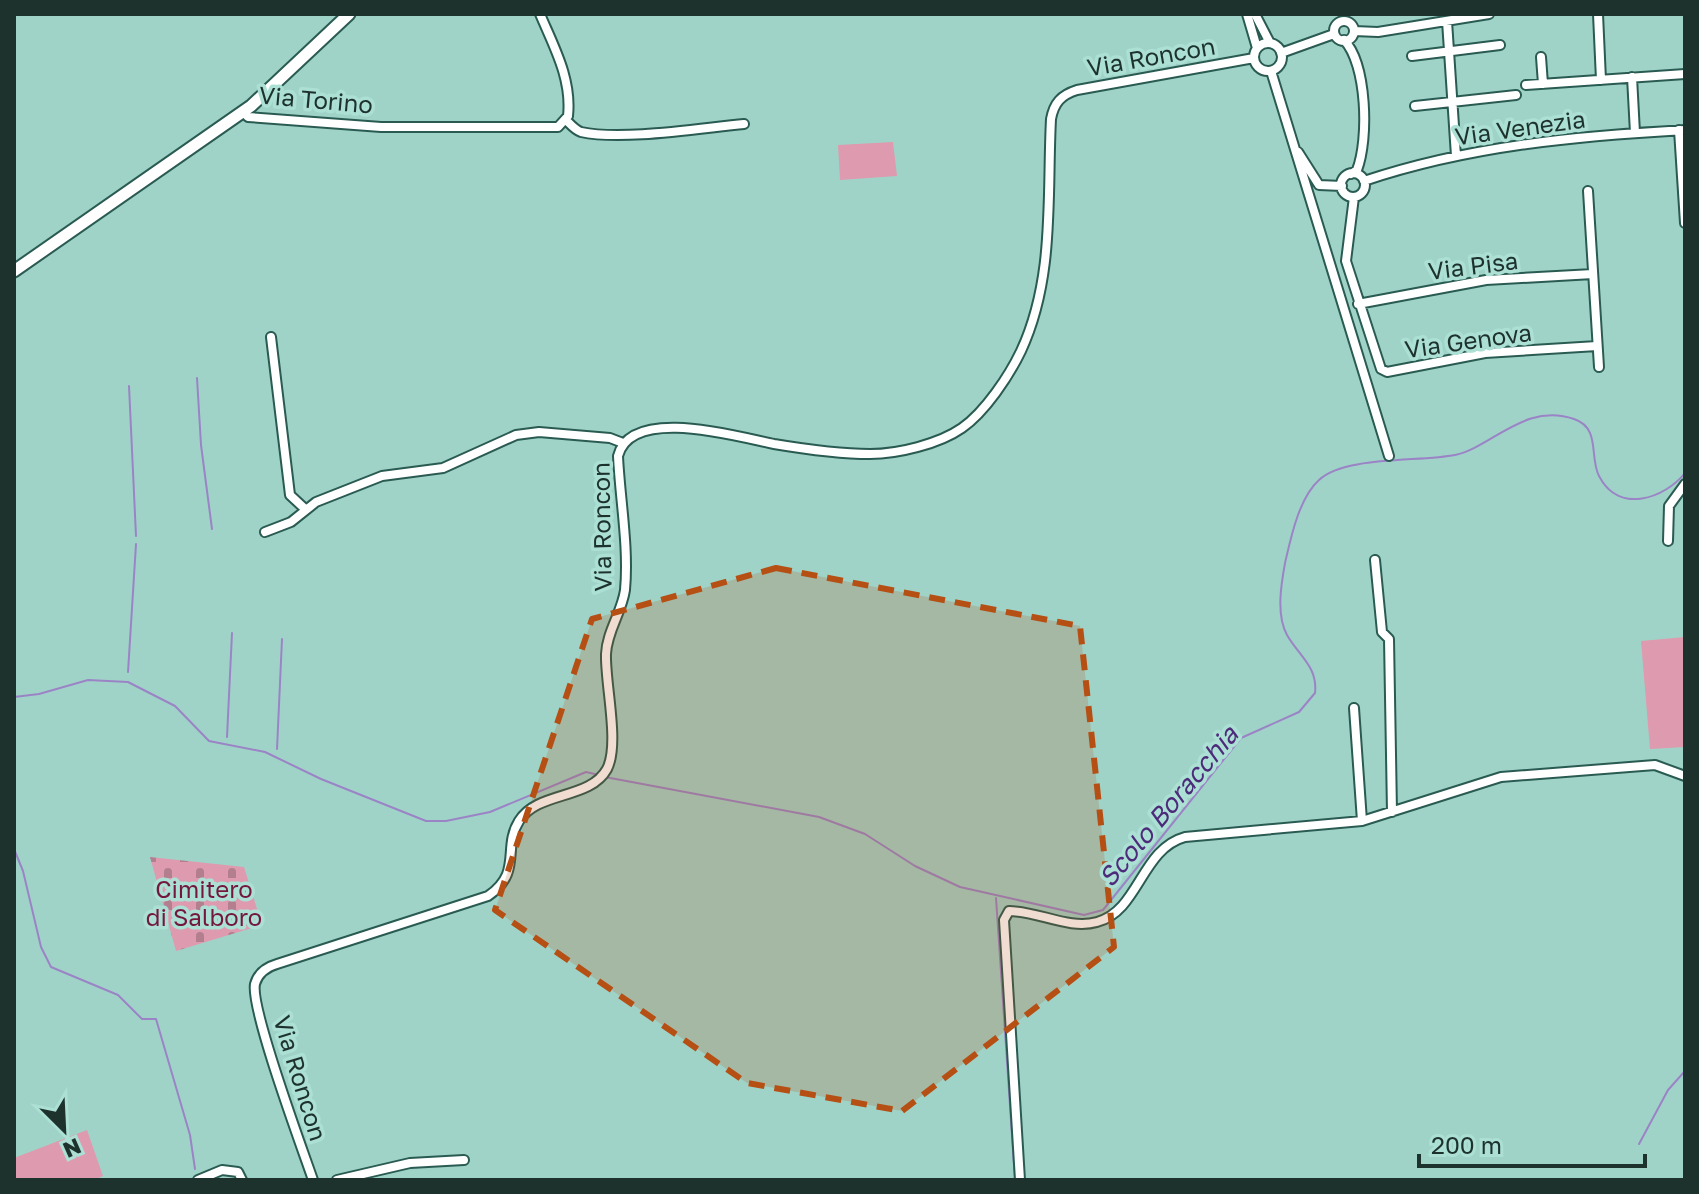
<svg xmlns="http://www.w3.org/2000/svg" width="1699" height="1194" viewBox="0 0 1699 1194" font-family="'Golos Text',sans-serif">
	<style>
		.cemetery { fill: url(#cemetery-stones) }
		.green { fill: #de9aae }
		.lines { fill: none; stroke-linecap: round; stroke-linejoin: round }
		.stream { stroke: #9b84c6; stroke-width: 2 }
		.minor-casing { stroke: #2a5b52; stroke-width: 12 }
		.tertiary-casing { stroke: #2a5b52; stroke-width: 15 }
		.minor { stroke: #fff; stroke-width: 8 }
		.tertiary { stroke: #fff; stroke-width: 11 }
		.marked { fill: #b54f14; fill-opacity: 0.2; stroke: #b54f14; stroke-width: 6; stroke-dasharray: 16 10; stroke-linejoin: round }
		.labels { text-anchor: middle; dominant-baseline: central; stroke-width: 7; stroke-linejoin: round; paint-order: stroke }
		.street-label { font-size: 24px; fill: #1d322d; stroke: #ace0d5 }
		.park-label { font-size: 24px; fill: #74173f; stroke: #ace0d5 }
		.water-label { font-size: 26px; font-style: italic; fill: #4d2b7a; stroke: #ace0d5 }
	</style>
	<defs>
		<pattern id="cemetery-stones" width="16" height="16" patternUnits="userSpaceOnUse" patternTransform="scale(2)"><rect width="16" height="16" fill="#de9aae"/><path d="M2 7V4a2 2 0 0 1 4 0v3zM10 15v-3a2 2 0 0 1 4 0v3z" fill="#b37e8e"/></pattern>
	</defs>
	<rect width="100%" height="100%" fill="#a0d3c8"/>
	<!-- cemetery -->
	<path class="cemetery" d="M150,857L244,867L262,925L176,951Z"/>
	<!-- green -->
	<path class="green" d="M893,142L897,176L840,180L838,145Z
		M1685,637V747L1650,749L1641,641Z
		M87,1130L103,1176L94,1180H14V1158Z"/>
	<g class="lines">
		<!-- stream -->
		<path class="stream" d="M197,378L201,445L212,529
			M129,386L136,536
			M128,672L136,544
			M14,697L39,694L88,680L128,682L175,706L209,741L265,752L321,779L426,821H446L490,812L586,772L599,775
			M227,737L232,633
			M277,749L282,639
			M605,777L819,817L865,834L915,866L960,887L1084,915L1103,910L1241,738L1299,712L1315,693C1318,667 1299,656 1287,635C1276,615 1281,585 1285,563C1291,537 1299,498 1319,480C1344,456 1419,462 1455,455C1492,447 1525,402 1574,419C1601,428 1589,457 1599,476C1619,515 1665,498 1685,473
			M14,849L23,871L41,947L51,967L118,995L142,1019H156L190,1135L195,1169
			M996,898L1015,1180
			M1639,1144L1668,1090L1685,1071"/>
		<defs>
			<path id="minor" d="M1247,14L1257,48
				M1255,14L1270,43
				M1598,14L1601,80
				M1447,21L1456,156
				M1334 31a10 10 0 1 1 20 0a10 10 0 1 1-20 0Z
				M1354,31L1378,32L1489,14
				M1344,40C1367,64 1369,139 1357,170L1351,174
				M1254 57a14 14 0 1 1 28 0a14 14 0 1 1-28 0Z
				M1281,53L1334,34
				M1412,56L1500,45
				M1541,57L1543,84
				M1271,71L1389,456
				M1632,77L1635,133
				M1526,85L1685,74
				M1415,106L1516,95
				M243,112L248,117L381,127H558L568,116C572,79 554,47 540,14
				M566,120C571,125 575,130 581,132C622,141 701,128 744,124
				M1679,130L1685,223
				M1298,152L1319,185L1342,186
				M1341 185a12 12 0 1 1 24 0a12 12 0 1 1-24 0Z
				M1364,181C1468,146 1576,136 1685,130
				M1588,191L1599,367
				M1354,197L1346,261L1381,369L1387,372L1485,353L1597,346
				M1358,304L1486,280L1593,274
				M271,337L290,495L305,509
				M265,532L291,522L316,502L382,476L443,468L516,435L539,432L610,438L623,443
				M1668,541L1669,506L1685,484
				M1375,560L1382,632L1389,639L1392,812
				M1354,708L1362,821
				M198,1180L222,1170L238,1172L242,1180
				M313,1180C302,1148 250,1008 255,984C258,973 267,967 277,964L488,896C523,872 502,848 519,821C537,791 590,800 607,769C620,744 605,684 606,654C607,631 622,612 625,590C629,547 620,499 618,456C631,405 739,437 774,444C804,449 839,454 870,454C898,454 939,444 962,428C985,412 1009,376 1021,351C1055,278 1047,197 1051,119C1054,103 1061,95 1077,90L1254,58
				M337,1180L410,1163L464,1160
				M1020,1180L1004,920L1009,911C1038,911 1069,930 1097,922C1139,911 1141,849 1185,837L1362,821L1501,777L1655,765L1685,776"/>
			<path id="tertiary" d="M14,271L251,106L349,14"/>
		</defs>
		<!-- minor casing -->
		<use href="#minor" class="minor-casing"/>
		<!-- tertiary casing -->
		<use href="#tertiary" class="tertiary-casing"/>
		<!-- minor -->
		<use href="#minor" class="minor"/>
		<!-- tertiary -->
		<use href="#tertiary" class="tertiary"/>
	</g>
	<!-- marked area -->
	<path class="marked" d="M776,568L1080,626L1114,947L902,1111L747,1083L495,910L592,619Z"/>
	<g class="labels">
		<!-- street labels -->
		<g class="street-label">
			<text transform="translate(1151 56) rotate(-10)">Via Roncon</text>
			<text transform="translate(316 99) rotate(5)">Via Torino</text>
			<text transform="translate(1520 127) rotate(-8)">Via Venezia</text>
			<text transform="translate(1473 265) rotate(-7)">Via Pisa</text>
			<text transform="translate(1468 340) rotate(-8)">Via Genova</text>
			<text transform="translate(601 527) rotate(-91)">Via Roncon</text>
			<text transform="translate(301 1078) rotate(73)">Via Roncon</text>
		</g>
		<!-- park labels -->
		<g class="park-label">
			<text x="204" y="888">Cimitero<tspan x="204" dy="28">di Salboro</tspan></text>
		</g>
		<!-- water labels -->
		<g class="water-label">
			<text transform="translate(1168 806) rotate(-50)">Scolo Boracchia</text>
		</g>
	</g>
	<!-- border -->
	<rect width="1699" height="1194" fill="none" stroke="#1d322d" stroke-width="32"/>
	<!-- north arrow -->
	<g transform="translate(64 1130) rotate(156)" stroke="#ace0d5" stroke-width="6" paint-order="stroke">
	<path d="M0-6L14 30L0 20L-14 30Z" fill="#1d322d"/>
	<text y="-12" font-size="22" font-weight="bold" text-anchor="middle" fill="#1d322d">N</text>
	</g>
	<!-- scale -->
	<path d="M1419 1154v12h226v-12" fill="none" stroke="#1d322d" stroke-width="4"/>
	<text x="1431" y="1154" font-size="24" fill="#1d322d" stroke="#ace0d5" stroke-width="6" paint-order="stroke">200 m</text>
</svg>
